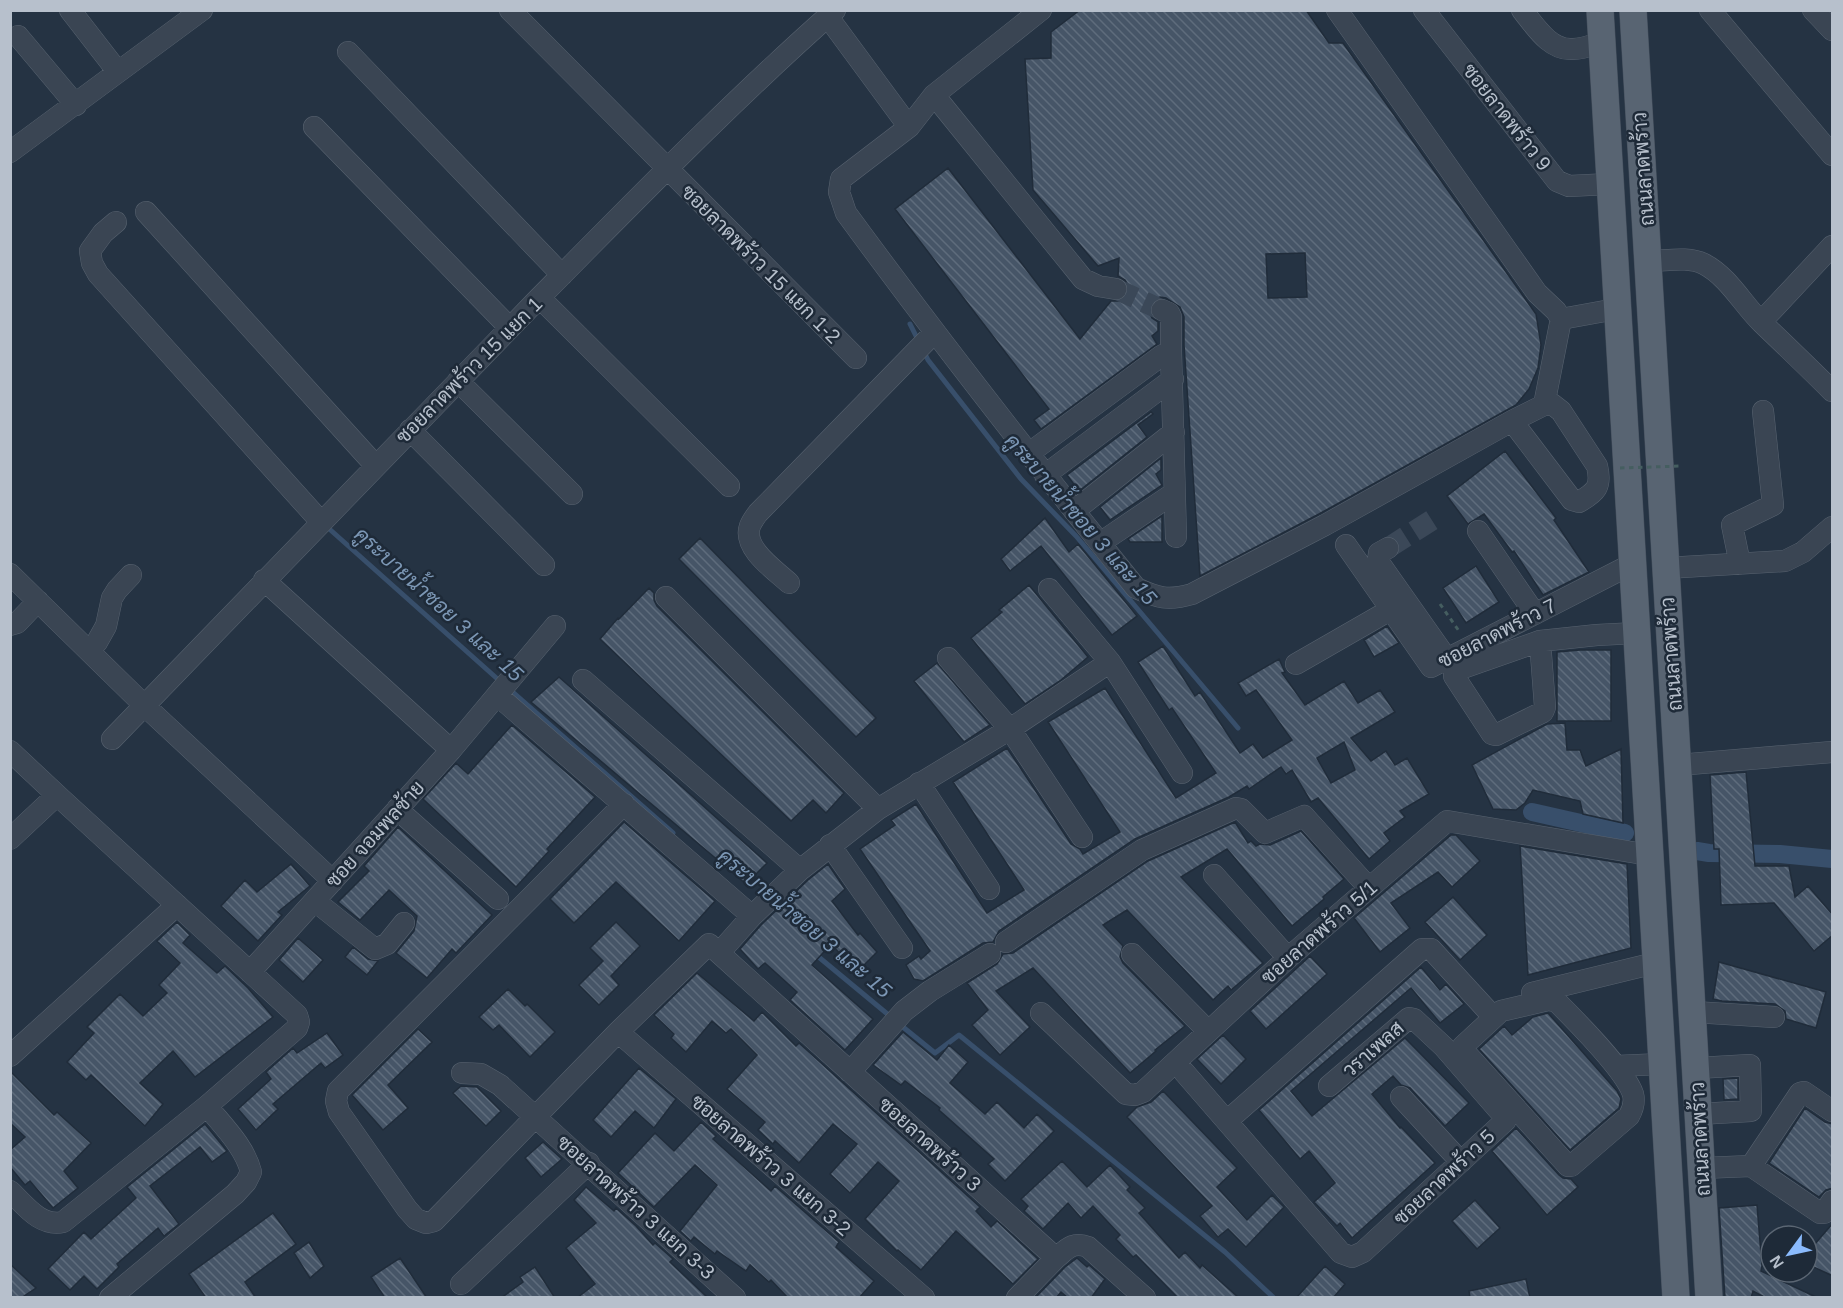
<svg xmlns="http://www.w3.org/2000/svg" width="1843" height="1308" viewBox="0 0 1843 1308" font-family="Arial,Sarabun,sans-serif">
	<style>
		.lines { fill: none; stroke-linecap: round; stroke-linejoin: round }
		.stream { stroke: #384f6b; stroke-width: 5 }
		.canal { stroke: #384f6b; stroke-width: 18 }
		.building { fill: url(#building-back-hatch); stroke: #202c3a; stroke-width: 1.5; fill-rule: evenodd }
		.minor-tunnel { stroke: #3b4858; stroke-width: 21; stroke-dasharray: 21 10; stroke-linecap: butt }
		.minor-casing { stroke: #586370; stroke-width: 22 }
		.major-casing { stroke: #434e5c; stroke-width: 28 }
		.path { stroke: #455e60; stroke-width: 3; stroke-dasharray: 4.5 4.5; stroke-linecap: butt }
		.minor { stroke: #3a4553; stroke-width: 21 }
		.major { stroke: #586472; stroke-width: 27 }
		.path-bridge { stroke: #455e60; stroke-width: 3; stroke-dasharray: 4.5 4.5; stroke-linecap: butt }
		.labels { text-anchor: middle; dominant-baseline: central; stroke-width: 5; stroke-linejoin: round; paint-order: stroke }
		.street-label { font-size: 20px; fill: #b7c0cc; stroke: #1e2a38 }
		.water-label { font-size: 21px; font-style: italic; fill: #7c97b5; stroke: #1e2a38 }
	</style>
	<defs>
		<pattern id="building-back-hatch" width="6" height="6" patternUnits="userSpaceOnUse" patternTransform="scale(1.5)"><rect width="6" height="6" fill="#465567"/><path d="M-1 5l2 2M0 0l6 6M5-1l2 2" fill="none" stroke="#5e6c7c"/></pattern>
	</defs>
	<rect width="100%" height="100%" fill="#253343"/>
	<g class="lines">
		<!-- stream -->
		<path class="stream" d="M910,324L919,342
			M923,350L928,360L1021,479L1076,536L1238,728
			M326,526L502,683
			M509,689L673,833
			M815,954L891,1017
			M898,1023L935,1053L959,1035L1225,1252L1274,1298"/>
		<!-- canal -->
		<path class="canal" d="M1532,812L1625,833
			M1697,851L1709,853L1780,854L1832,859"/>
	</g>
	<!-- building -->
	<path class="building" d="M1080,10H1306L1329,43H1343L1536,314L1541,345L1538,368L1529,389L1516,405L1319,514L1200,576L1184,345V317L1180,307L1166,298L1160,297L1154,300L1149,311L1152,318L1158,322V331L1152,336L1157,344L1041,429L1034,420L1049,409L895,209L948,168L1080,339L1111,301H1120L1125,298L1128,292V285L1125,280L1118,276L1119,258L1098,266L1033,190L1025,59L1051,58V32ZM1305,253L1307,297L1268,298L1266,254Z
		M1151,412L1153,414L1138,425L1147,437L1079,491L1067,475Z
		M1505,451L1556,518L1554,520L1589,572L1543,595L1514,551L1512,552L1484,514L1468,524L1447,496Z
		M1161,458V470L1156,474L1162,485L1110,520L1100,507Z
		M1162,516V542H1130L1128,539Z
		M1045,518L1069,552L1078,544L1137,616L1112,635L1041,546L1010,571L1001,559Z
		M700,538L876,718L856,737L679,559Z
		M1476,566L1499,602L1466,623L1443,588Z
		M1029,585L1088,657L1061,680L1025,704L971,638L1002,612L999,610Z
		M649,588L654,593V600L657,606L844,793L826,813L813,800L791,821L600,639L618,618L619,619Z
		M1387,626L1399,643L1374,657L1364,640Z
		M1163,646L1195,696L1200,692L1240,753L1253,744L1263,758L1292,740L1256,690L1246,696L1238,683L1279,659L1285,672L1282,673L1305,705L1344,681L1358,703L1380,690L1395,712L1351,738L1371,761L1386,751L1395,765L1407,758L1429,794L1400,811L1405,817L1384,833L1390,841L1369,859L1318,798L1311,802L1292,770L1286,774L1281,767L1249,789L1247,786L1229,797L1135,839L999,931L993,942L983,943L923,981L914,979L906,965L919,956L921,959L930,951L860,849L895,825L891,820L916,804L987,913L1024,890L953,782L1007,748L1071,844L1080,849L1083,854L1120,832L1048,722L1105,688L1176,798L1216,773L1172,708L1169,710L1138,662ZM1344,742L1355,770L1331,783L1317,758Z
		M1580,650H1611V721H1557V652Z
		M937,663L990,725L964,742L914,681Z
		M559,677L767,863L746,884L531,702Z
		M1565,723L1567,750H1580L1586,766L1621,749L1623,823L1583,814L1580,801L1533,790L1525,803L1516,810L1493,809L1472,765L1547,724Z
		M512,725L595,797L547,849L549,851L516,887L423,799L456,763L468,774Z
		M1746,772L1755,866H1789L1795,897L1808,886L1833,915V935L1814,951L1774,903L1721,905L1719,849H1714L1710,775Z
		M624,822L715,901L679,941L616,882L574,923L550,899Z
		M1235,822L1248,843L1251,841L1256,846L1260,844L1270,845L1301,831L1344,879L1323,897L1324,899L1292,926L1227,849L1181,877L1263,963L1231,990L1228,986L1213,1000L1127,910L1103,925L1123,946L1120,957L1123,963L1185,1026L1155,1050L1156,1051L1130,1073L1033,968L996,991L1030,1027L1000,1055L972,1025L988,1010L967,983L997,964L1003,954L1013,953L1148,861Z
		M398,827L492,915L456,953L452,949L427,978L396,953L414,931L417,916L389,890L360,920L338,902L369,871L364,866Z
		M1451,835H1456L1480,861L1452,887L1438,872L1391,903L1410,928L1380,952L1354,918Z
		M1520,846L1627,864L1631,948L1528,975Z
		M291,864L310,886L278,912L282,915L258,941L221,906L245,880L257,892Z
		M828,864L845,889L832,901L858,935L860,933L877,952L857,972L831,944L812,965L873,1019L845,1050L790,1000L797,992L765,963L758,969L740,949L761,925L808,880Z
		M1453,897L1487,935L1460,960L1425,922Z
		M177,922L190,935L183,943L217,973L225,966L248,988L273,1017L195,1077L173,1051L140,1083L163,1104L145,1126L91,1075L86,1080L67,1062L94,1033L87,1027L120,994L143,1016L167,993L159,985L180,963L157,941Z
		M616,922L640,946L611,976L619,985L599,1005L579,985L603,961L590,948Z
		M298,938L323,960L303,982L279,960Z
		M353,947L368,959L378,961L367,975L345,957Z
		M1310,956L1327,974L1266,1029L1250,1011Z
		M1719,962L1826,992L1816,1028L1786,1019L1785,1011L1775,1004L1722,1001L1713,999Z
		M1421,967L1440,990L1446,984L1464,1004L1440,1023L1411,988L1291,1091L1312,1116L1405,1038L1469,1103L1445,1126L1410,1088L1401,1085L1393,1076L1372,1094L1400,1128L1401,1127L1435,1163L1352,1238L1340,1223L1337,1226L1314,1202L1335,1183L1309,1151L1300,1159L1259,1110Z
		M697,973L754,1021L762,1012L796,1046L799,1043L980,1207L976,1211L991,1227L997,1221L1038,1259L1013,1284L956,1231L921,1270L898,1250L897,1251L865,1219L899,1181L878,1162L850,1193L830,1174L857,1144L833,1124L799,1163L775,1141L773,1144L758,1130L765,1122L727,1089L757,1055L731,1029L726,1033L712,1021L686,1052L671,1038L674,1034L654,1015Z
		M508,989L525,1006L527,1004L555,1032L530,1057L499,1025L493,1030L479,1017Z
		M1548,1013L1617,1091L1621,1099L1619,1108L1570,1150L1479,1049L1504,1026L1512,1035L1533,1017Z
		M418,1029L432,1042L388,1085L408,1108L383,1130L352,1095Z
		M903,1032L937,1060L949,1045L968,1062L950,1083L985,1114L997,1102L1024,1128L1037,1114L1054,1131L1005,1181L988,1164L994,1159L939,1110L940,1108L905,1081L901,1085L873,1065Z
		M327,1033L343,1055L325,1068L321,1063L273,1104L278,1109L256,1130L238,1109L271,1079L266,1072L293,1048L297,1053Z
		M1223,1035L1246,1059L1221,1084L1197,1059Z
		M639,1068L676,1099L654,1128L635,1111L611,1137L593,1120Z
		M10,1071L54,1115L57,1112L91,1143L64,1171L78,1188L53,1208L30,1181L25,1185L10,1167V1150L25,1137L10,1123Z
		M1738,1078V1099L1724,1100L1723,1079Z
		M461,1086L477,1087L501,1111L486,1126L453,1093Z
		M1163,1091L1237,1168L1217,1187L1247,1220L1272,1195L1284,1207L1246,1247L1228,1229L1218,1237L1200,1216L1212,1206L1127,1117L1137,1107L1151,1102Z
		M1805,1108L1825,1122L1833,1124V1188L1826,1190L1819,1197L1769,1163Z
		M701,1122L716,1136L713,1139L771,1191L775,1186L839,1242L836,1247L874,1281L859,1298H788L771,1280L769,1282L750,1265L746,1271L717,1251L715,1254L694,1237L691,1241L680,1231L717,1185L695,1165L654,1207L618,1173L655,1133L674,1151Z
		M205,1124L227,1151L212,1162L200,1147L150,1186L179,1224L164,1236L158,1228L117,1264L119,1267L97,1289L84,1276L70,1290L48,1269L84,1232L91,1239L136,1198L127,1187Z
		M1516,1128L1559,1175L1563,1178L1571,1179L1578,1187L1547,1215L1492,1151Z
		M543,1142L562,1159L541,1177L525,1158Z
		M1062,1161L1087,1187L1110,1165L1130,1187L1127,1190L1145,1208L1139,1213L1179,1258L1185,1252L1200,1268L1202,1265L1239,1298H1178L1136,1255L1133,1257L1116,1239L1120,1235L1093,1206L1081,1218L1068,1203L1043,1229L1024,1211L1028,1206L1021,1199Z
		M586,1187L614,1211L616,1208L636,1226L653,1245L655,1243L673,1259L670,1262L708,1298H577L595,1284L566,1248L596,1223L574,1200Z
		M1475,1200L1500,1228L1477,1249L1452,1221Z
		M1757,1205L1762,1266L1761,1271L1818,1298H1766L1753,1291L1751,1298H1725L1719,1208Z
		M273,1213L296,1244L245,1282L256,1298H206L189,1274Z
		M1833,1223V1276L1807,1264V1242L1814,1245Z
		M309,1242L324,1266L310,1278L294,1253Z
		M400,1258L427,1298H385L371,1277Z
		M1077,1258L1087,1267L1089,1265L1105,1279L1091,1298H1068L1061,1292L1056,1298H1035L1065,1267Z
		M10,1264L36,1288L21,1298H10Z
		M1325,1266L1345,1284L1333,1298H1296Z
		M535,1267L555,1298H501L523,1282L520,1277Z
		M1526,1279L1530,1298H1470L1469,1291Z"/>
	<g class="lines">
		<!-- minor-tunnel -->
		<path class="minor-tunnel" d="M1116,289L1162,310
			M1388,548L1432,520"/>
		<defs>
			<path id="minor" d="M70,10L118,72
				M510,10L856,358
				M1041,10L934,95L909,127L841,179L839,192L846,213C939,340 1036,464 1136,588C1158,598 1168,601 1192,594L1325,525L1512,421L1544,405L1561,319L1556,311L1537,293L1337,10
				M1424,10L1557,181L1569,186L1609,184
				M1522,10C1535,26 1550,51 1573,49C1583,49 1592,45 1601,42
				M1710,10L1832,155
				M1813,10L1832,30
				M828,17L909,127
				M18,36L76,105
				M348,52L562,275
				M934,95L1083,279L1098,286L1116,289
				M314,127L510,328
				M10,152L202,10
				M146,212L375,465
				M116,222L103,233L90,251L92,263L98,274L321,522
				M1649,261C1667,261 1687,256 1704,264C1729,277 1743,305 1762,323C1786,346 1809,368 1832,391
				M540,298L729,486
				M1162,310L1169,313L1171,317V351
				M1561,319L1616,309
				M1761,322L1832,246
				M458,381L572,494
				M1512,421L1572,500L1579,502C1596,492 1602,487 1597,466L1561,411L1552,404L1544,405
				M410,430L544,565
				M1028,454L1161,356L1171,351L1176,537
				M1045,475L1173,379
				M1074,511L1174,432
				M1478,531L1535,614
				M1100,543L1174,493
				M1346,545L1431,667L1632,564
				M1388,548L1379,553L1378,561L1447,659
				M1740,564L1732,525L1773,505L1763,411
				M1666,568L1785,561L1803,552L1832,527
				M10,574L145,706L333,881
				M264,580L451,750
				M789,583C775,570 742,548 750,526C752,521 755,517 758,513L934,333
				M1049,589L1110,662L1182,773
				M666,597L878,809
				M10,625L17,623L38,601
				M1540,641L1545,707L1543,712L1496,735L1492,734L1454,676V671L1540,641L1597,635L1636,633
				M89,651L97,642L106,626L112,598L117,590L131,575
				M948,658L1010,729L1082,837
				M1296,664L1390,610
				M583,680L800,870
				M497,695L752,916L720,952
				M112,739C255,592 396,444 539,298C635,201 732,101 835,10
				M10,751L57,795
				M1678,765L1832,752
				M919,783L989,889
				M624,804L338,1091L336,1101L339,1112L407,1209L416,1219L426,1223L434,1221L618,1032L709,944L1056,1258C1067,1249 1073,1241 1088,1247L1145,1298
				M397,809L498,899
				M10,839L57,795L297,1015L299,1022L297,1028L207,1106L63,1222C40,1227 25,1205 10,1191
				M830,845L902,948
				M1214,875L1288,958
				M315,901L375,949L387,944L404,923
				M752,916L800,870L878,809L1010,729L1110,662
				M1006,942L1142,850L1236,808L1241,809L1265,833L1304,816L1369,888
				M1132,954L1208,1031
				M250,972L451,750L555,626
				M1532,993L1655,963
				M1548,1000L1556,1001C1575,1020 1625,1070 1633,1094C1635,1102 1633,1109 1629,1116L1571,1166H1568L1465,1052L1463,1046L1501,1011Z
				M1694,1012L1774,1017
				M1041,1013L1126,1094L1135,1095L1143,1092L1288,958L1447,821L1649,855
				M618,1032L924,1298
				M10,1056L177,905
				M1616,1066L1661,1064
				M1697,1068L1750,1065L1751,1111L1699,1114
				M850,1072L904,1011L930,991L990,954
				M1184,1072L1341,1253L1352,1257L1363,1252L1505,1121L1503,1115L1444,1047L1414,1019L1409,1018L1329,1086
				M462,1073L481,1074L500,1085L735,1298
				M1401,1097L1461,1162
				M1227,1121L1422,949H1431L1487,1010
				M1751,1166L1800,1093L1804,1092L1832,1111
				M1702,1168L1751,1166L1820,1213H1824L1832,1201
				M461,1284L589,1163
				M110,1298L235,1194L246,1182L251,1172C245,1147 223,1126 207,1106
				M1017,1298L1056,1258"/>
			<path id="major" d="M1600,10L1676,1298
				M1633,10L1709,1298"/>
		</defs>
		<!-- minor casing -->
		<use href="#minor" class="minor-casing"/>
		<!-- major casing -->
		<use href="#major" class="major-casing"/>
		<!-- path -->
		<path class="path" d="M1440,604L1459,631"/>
		<!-- minor -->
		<use href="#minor" class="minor"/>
		<!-- major -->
		<use href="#major" class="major"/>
		<!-- path-bridge -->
		<path class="path-bridge" d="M1620,468L1682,466"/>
	</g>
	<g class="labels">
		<!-- street labels -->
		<g class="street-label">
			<text transform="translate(1507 117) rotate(52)">ซอยลาดพร้าว 9</text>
			<text transform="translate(1643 169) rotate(-94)">ถนนลาดพร้าว</text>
			<text transform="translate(761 264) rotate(45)">ซอยลาดพร้าว 15 แยก 1-2</text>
			<text transform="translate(469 370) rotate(-45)">ซอยลาดพร้าว 15 แยก 1</text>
			<text transform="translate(1497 633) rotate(-27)">ซอยลาดพร้าว 7</text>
			<text transform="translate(1671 654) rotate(-94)">ถนนลาดพร้าว</text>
			<text transform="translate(375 834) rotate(-48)">ซอย จอมพลซ้าย</text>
			<text transform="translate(1319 932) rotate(-41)">ซอยลาดพร้าว 5/1</text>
			<text transform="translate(1373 1049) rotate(-41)">วราเพลส</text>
			<text transform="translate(1700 1139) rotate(-93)">ถนนลาดพร้าว</text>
			<text transform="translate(930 1144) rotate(42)">ซอยลาดพร้าว 3</text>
			<text transform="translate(771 1165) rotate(41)">ซอยลาดพร้าว 3 แยก 3-2</text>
			<text transform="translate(1444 1177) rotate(-43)">ซอยลาดพร้าว 5</text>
			<text transform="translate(636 1207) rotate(42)">ซอยลาดพร้าว 3 แยก 3-3</text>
		</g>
		<!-- water labels -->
		<g class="water-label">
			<text transform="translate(1081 519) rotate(49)">คูระบายน้ำซอย 3 และ 15</text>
			<text transform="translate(439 604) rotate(42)">คูระบายน้ำซอย 3 และ 15</text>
			<text transform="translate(805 923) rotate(40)">คูระบายน้ำซอย 3 และ 15</text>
		</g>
	</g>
	<!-- border -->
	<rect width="1843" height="1308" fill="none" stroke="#b7c0cc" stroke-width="24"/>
	<!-- north arrow -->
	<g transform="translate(1789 1254) rotate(237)"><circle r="28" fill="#1e2a38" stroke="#5b6673" stroke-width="1.5"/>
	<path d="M0-4.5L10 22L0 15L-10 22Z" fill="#8bbbfd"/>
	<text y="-9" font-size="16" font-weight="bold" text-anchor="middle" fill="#b7c0cc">N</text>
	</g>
</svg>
